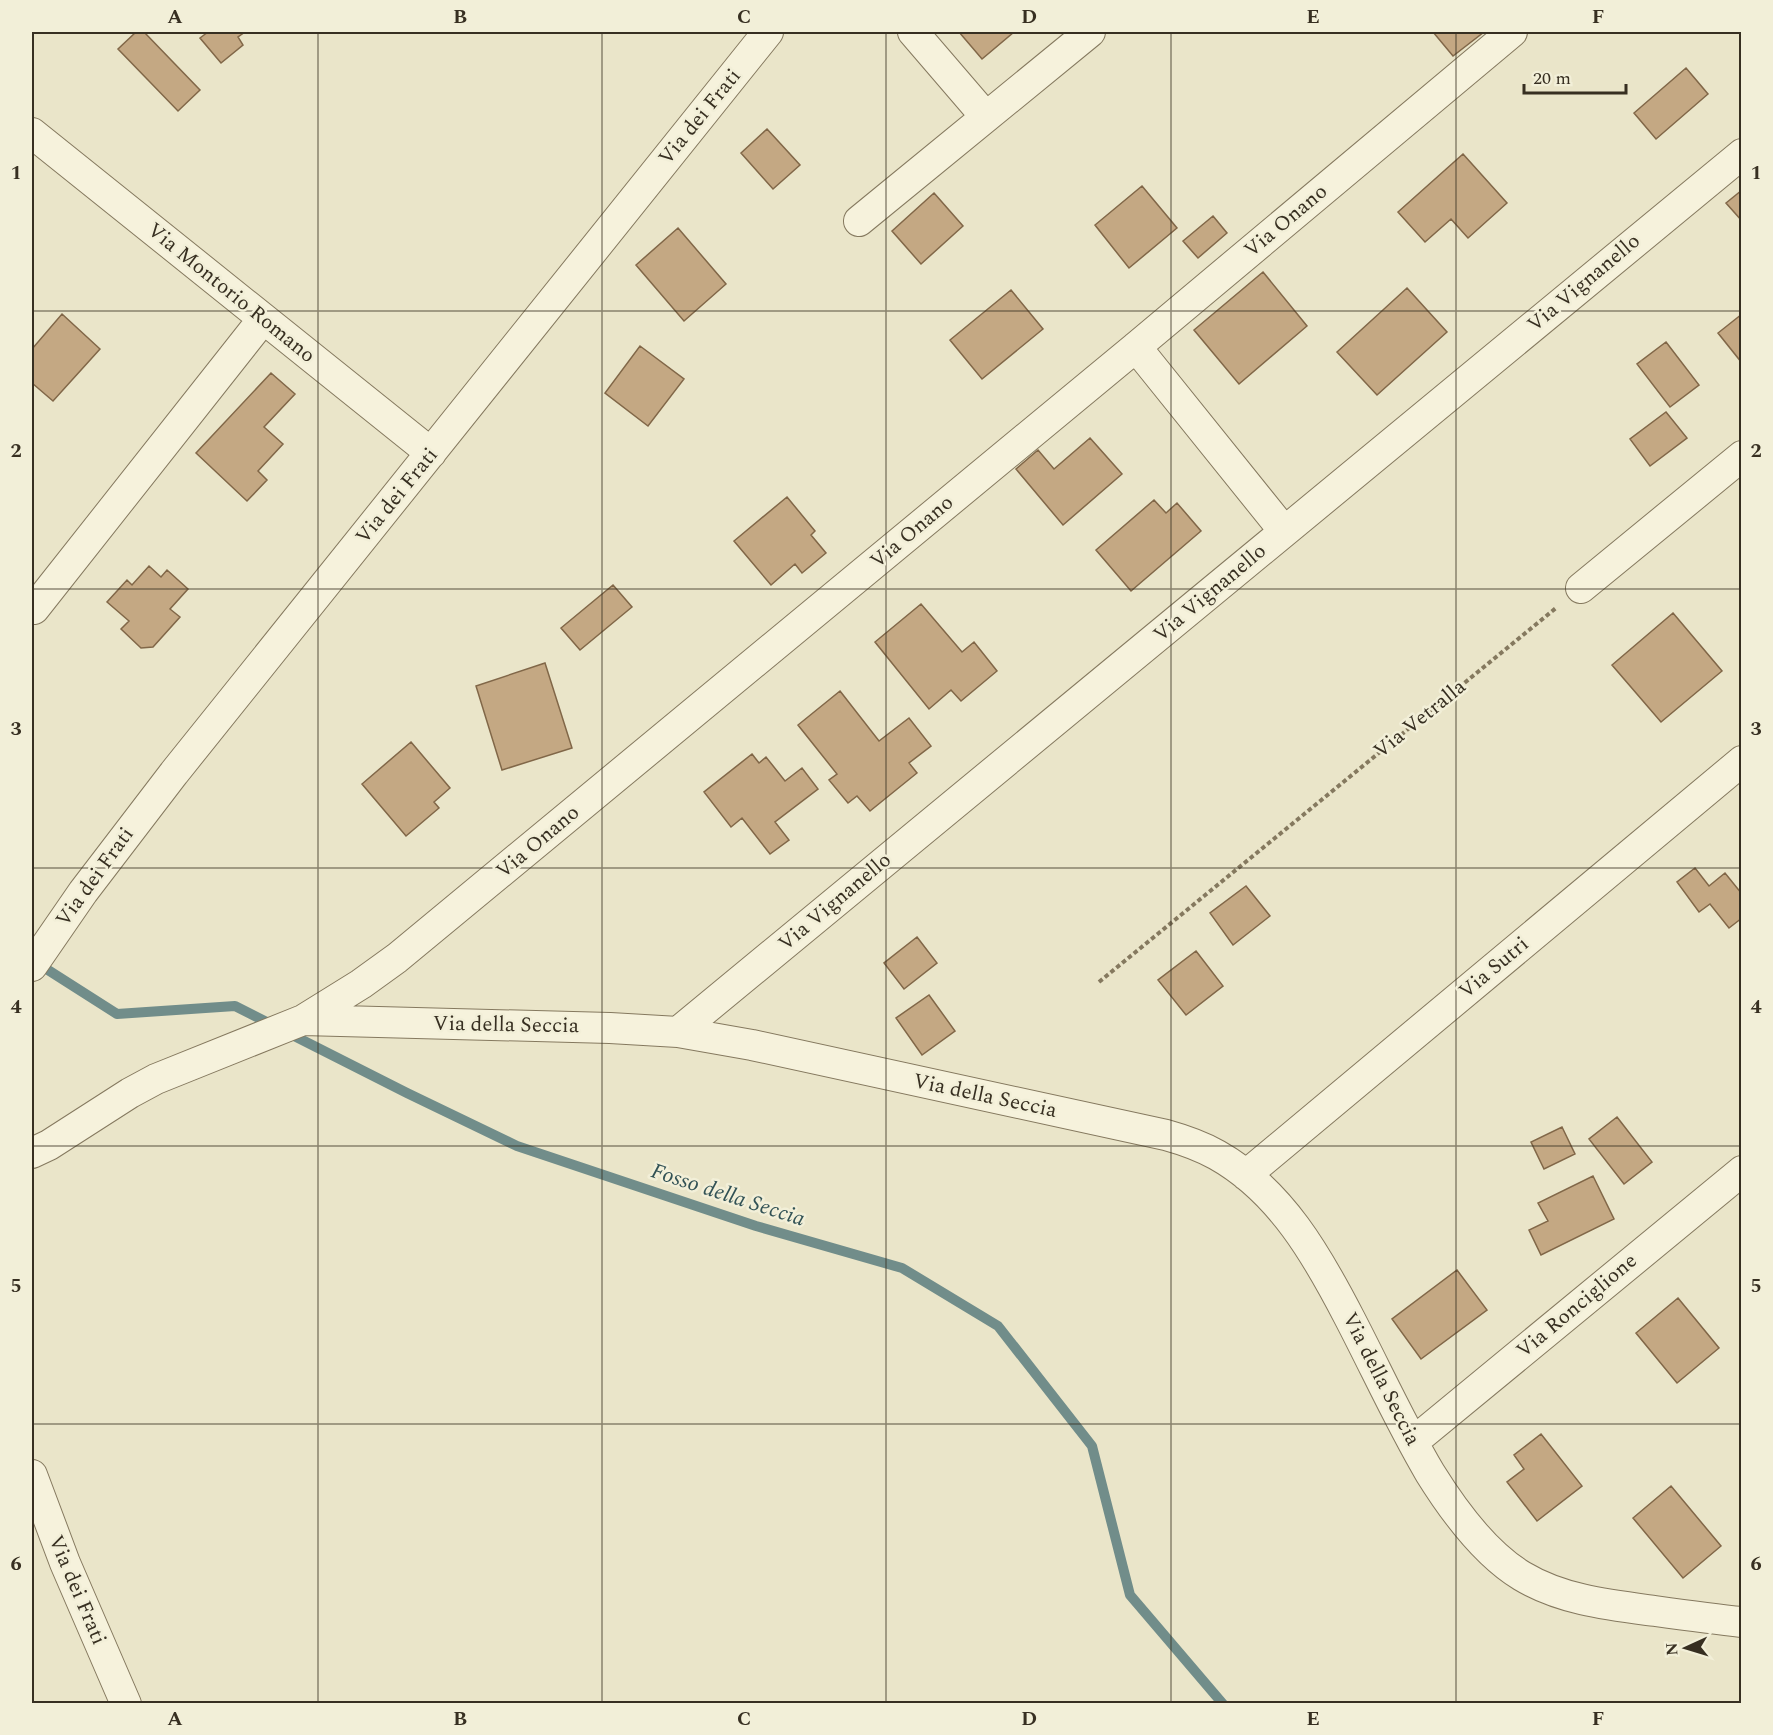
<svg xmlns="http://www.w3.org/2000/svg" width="1773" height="1735" viewBox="0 0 1773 1735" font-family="Spectral,serif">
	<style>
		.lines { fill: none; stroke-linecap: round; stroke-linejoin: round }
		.stream { stroke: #718d8a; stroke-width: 10 }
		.building { fill: #c4a883; stroke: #816748; stroke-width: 1.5 }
		.street-casing { stroke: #85795f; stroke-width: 32 }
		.path { stroke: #85795f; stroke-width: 4; stroke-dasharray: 4.5 3; stroke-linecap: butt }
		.street { stroke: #f6f2dc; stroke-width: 30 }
		.grid { fill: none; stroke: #372f21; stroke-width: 1.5; stroke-opacity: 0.55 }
		.labels { text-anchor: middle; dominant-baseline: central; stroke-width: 5; stroke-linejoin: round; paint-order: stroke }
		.street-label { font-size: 21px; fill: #372f21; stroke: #f2efd8 }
		.water-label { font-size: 22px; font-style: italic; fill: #325255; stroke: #f2efd8 }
		.neatline { fill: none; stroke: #372f21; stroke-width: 2 }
		.grid-label { font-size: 20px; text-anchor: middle; font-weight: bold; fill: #372f21 }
	</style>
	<rect width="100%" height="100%" fill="#eae5c9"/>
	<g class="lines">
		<!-- stream -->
		<path class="stream" d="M37,963L117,1014L235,1006L407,1093L517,1146L756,1226L902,1268L998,1326L1092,1446L1130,1595L1223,1704"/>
	</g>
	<!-- building -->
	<path class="building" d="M136,32H144L200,90L178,111L118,49Z
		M208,32H245L238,37L243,45L221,63L200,38Z
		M959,32H1014L982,59Z
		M1433,32H1484L1453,56Z
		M1686,68L1708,94L1656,139L1634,113Z
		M767,129L800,165L773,189L741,153Z
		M1463,154L1507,203L1468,238L1451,219L1425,242L1398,212Z
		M1142,186L1177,228L1129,268L1095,225Z
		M1742,190V221L1726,203Z
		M934,193L963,226L921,264L892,231Z
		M1213,216L1227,233L1198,258L1183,241Z
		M678,228L726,284L684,321L636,265Z
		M1263,272L1307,326L1239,384L1194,330Z
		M1407,288L1447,332L1377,395L1337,352Z
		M1011,290L1043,329L982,379L950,340Z
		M62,314L100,349L53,401L32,383V349Z
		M1742,314V363L1718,333Z
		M1666,342L1699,385L1670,407L1637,364Z
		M640,346L684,379L648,426L605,393Z
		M271,373L295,394L264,427L283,444L258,471L267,480L247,501L196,453Z
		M1666,412L1687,438L1650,466L1630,439Z
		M1090,438L1122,474L1063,525L1016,469L1038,450L1054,469Z
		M787,497L815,531L811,535L826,553L802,573L795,564L771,585L734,541Z
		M1154,500L1166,513L1177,503L1201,531L1131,591L1096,550Z
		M149,566L161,577L167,570L188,589L170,609L180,617L153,647L141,648L121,629L129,621L107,602L127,580L132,585Z
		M613,585L632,607L580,650L561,628Z
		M921,604L962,652L974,642L997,671L961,701L951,690L929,709L875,642Z
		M1673,613L1722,671L1661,722L1612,665Z
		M545,663L572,748L502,770L476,686Z
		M840,691L879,741L909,718L931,746L909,763L917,773L870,811L857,796L848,803L829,780L837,774L798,725Z
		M411,742L450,788L434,802L439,808L406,836L362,784Z
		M752,754L759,763L766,757L785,781L802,768L818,789L775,822L789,840L770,854L742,818L731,827L704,792Z
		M1695,868L1709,886L1725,873L1742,894V918L1729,928L1710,904L1699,912L1677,882Z
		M1246,886L1270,916L1233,945L1210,913Z
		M917,937L937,963L904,989L884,963Z
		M1196,951L1223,986L1186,1015L1158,980Z
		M929,995L955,1031L922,1055L896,1018Z
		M1617,1117L1652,1162L1624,1184L1589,1139Z
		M1562,1127L1575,1154L1544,1169L1531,1142Z
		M1593,1176L1614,1219L1541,1255L1529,1230L1548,1221L1538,1203Z
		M1457,1270L1487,1310L1421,1359L1392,1319Z
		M1678,1298L1719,1348L1677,1383L1636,1333Z
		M1541,1434L1582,1486L1537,1521L1507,1482L1524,1469L1514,1455Z
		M1671,1486L1721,1546L1683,1578L1633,1518Z"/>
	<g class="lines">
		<defs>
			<path id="street" d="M913,32L986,117
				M32,133L431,453
				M859,221L1090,32
				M1136,347L1284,531
				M1581,588L1742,456
				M34,609L263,319
				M32,966L83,892L174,773L768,32
				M303,1020L361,984L397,958L1136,347L1512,32
				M678,1032L1742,154
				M32,1153L49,1145L130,1093L156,1079L303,1020L610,1028L678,1032L752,1045L1166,1135C1184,1140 1201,1146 1217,1155C1281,1191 1318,1257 1350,1319C1377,1371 1401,1424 1430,1473C1453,1510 1484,1553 1522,1576C1562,1600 1609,1605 1655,1611C1684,1615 1713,1619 1742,1622
				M1246,1175L1742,761
				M1413,1442L1742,1171
				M32,1475L65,1563L126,1704"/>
		</defs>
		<!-- street casing -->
		<use href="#street" class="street-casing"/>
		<!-- path -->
		<path class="path" d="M1099,982L1556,608"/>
		<!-- street -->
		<use href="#street" class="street"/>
	</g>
	<!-- grid -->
	<path class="grid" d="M318,32V1704M602,32V1704M886,32V1704M1171,32V1704M1456,32V1704M32,311H1742M32,589H1742M32,868H1742M32,1146H1742M32,1424H1742"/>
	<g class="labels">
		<!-- street labels -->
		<g class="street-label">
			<text transform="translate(700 117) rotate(-51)">Via dei Frati</text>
			<text transform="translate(1286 221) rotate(-40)">Via Onano</text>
			<text transform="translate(1584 283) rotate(-40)">Via Vignanello</text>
			<text transform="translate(231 293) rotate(39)">Via Montorio Romano</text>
			<text transform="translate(397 496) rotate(-51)">Via dei Frati</text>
			<text transform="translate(912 532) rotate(-40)">Via Onano</text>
			<text transform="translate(1210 593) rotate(-40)">Via Vignanello</text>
			<text transform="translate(1420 719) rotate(-39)">Via Vetralla</text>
			<text transform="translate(538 842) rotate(-40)">Via Onano</text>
			<text transform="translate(95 877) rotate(-54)">Via dei Frati</text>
			<text transform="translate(835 902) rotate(-40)">Via Vignanello</text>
			<text transform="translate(1494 968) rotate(-40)">Via Sutri</text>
			<text transform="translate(506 1025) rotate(1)">Via della Seccia</text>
			<text transform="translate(985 1096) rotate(12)">Via della Seccia</text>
			<text transform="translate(1577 1306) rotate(-40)">Via Ronciglione</text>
			<text transform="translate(1381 1379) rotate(63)">Via della Seccia</text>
			<text transform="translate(77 1590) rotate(67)">Via dei Frati</text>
		</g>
		<!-- water labels -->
		<g class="water-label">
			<text transform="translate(728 1195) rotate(18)">Fosso della Seccia</text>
		</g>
	</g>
	<!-- border -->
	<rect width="1773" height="1735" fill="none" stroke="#f2efd8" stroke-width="66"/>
	<!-- north arrow -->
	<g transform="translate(1686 1648) rotate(266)" stroke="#f2efd8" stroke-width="4.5" paint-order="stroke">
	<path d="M0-4.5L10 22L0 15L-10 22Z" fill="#372f21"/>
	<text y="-9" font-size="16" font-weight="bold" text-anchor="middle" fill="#372f21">N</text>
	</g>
	<!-- scale -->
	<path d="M1524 84v9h102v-9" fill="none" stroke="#372f21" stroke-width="3"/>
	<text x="1533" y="84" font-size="18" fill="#372f21" stroke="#f2efd8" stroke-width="4.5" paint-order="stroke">20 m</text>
	<rect x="33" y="33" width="1707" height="1669" class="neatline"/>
	<g class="grid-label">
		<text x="175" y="23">A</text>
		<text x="460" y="23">B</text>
		<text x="744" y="23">C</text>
		<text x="1029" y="23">D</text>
		<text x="1313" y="23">E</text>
		<text x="1598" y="23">F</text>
		<text x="16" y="179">1</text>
		<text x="1756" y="179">1</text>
		<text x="16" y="457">2</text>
		<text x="1756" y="457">2</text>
		<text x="16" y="735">3</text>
		<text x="1756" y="735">3</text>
		<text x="16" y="1013">4</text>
		<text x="1756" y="1013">4</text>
		<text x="16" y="1292">5</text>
		<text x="1756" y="1292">5</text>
		<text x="16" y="1570">6</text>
		<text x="1756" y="1570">6</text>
		<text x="175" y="1725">A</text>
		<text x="460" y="1725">B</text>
		<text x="744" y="1725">C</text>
		<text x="1029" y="1725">D</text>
		<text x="1313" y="1725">E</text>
		<text x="1598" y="1725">F</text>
	</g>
</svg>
